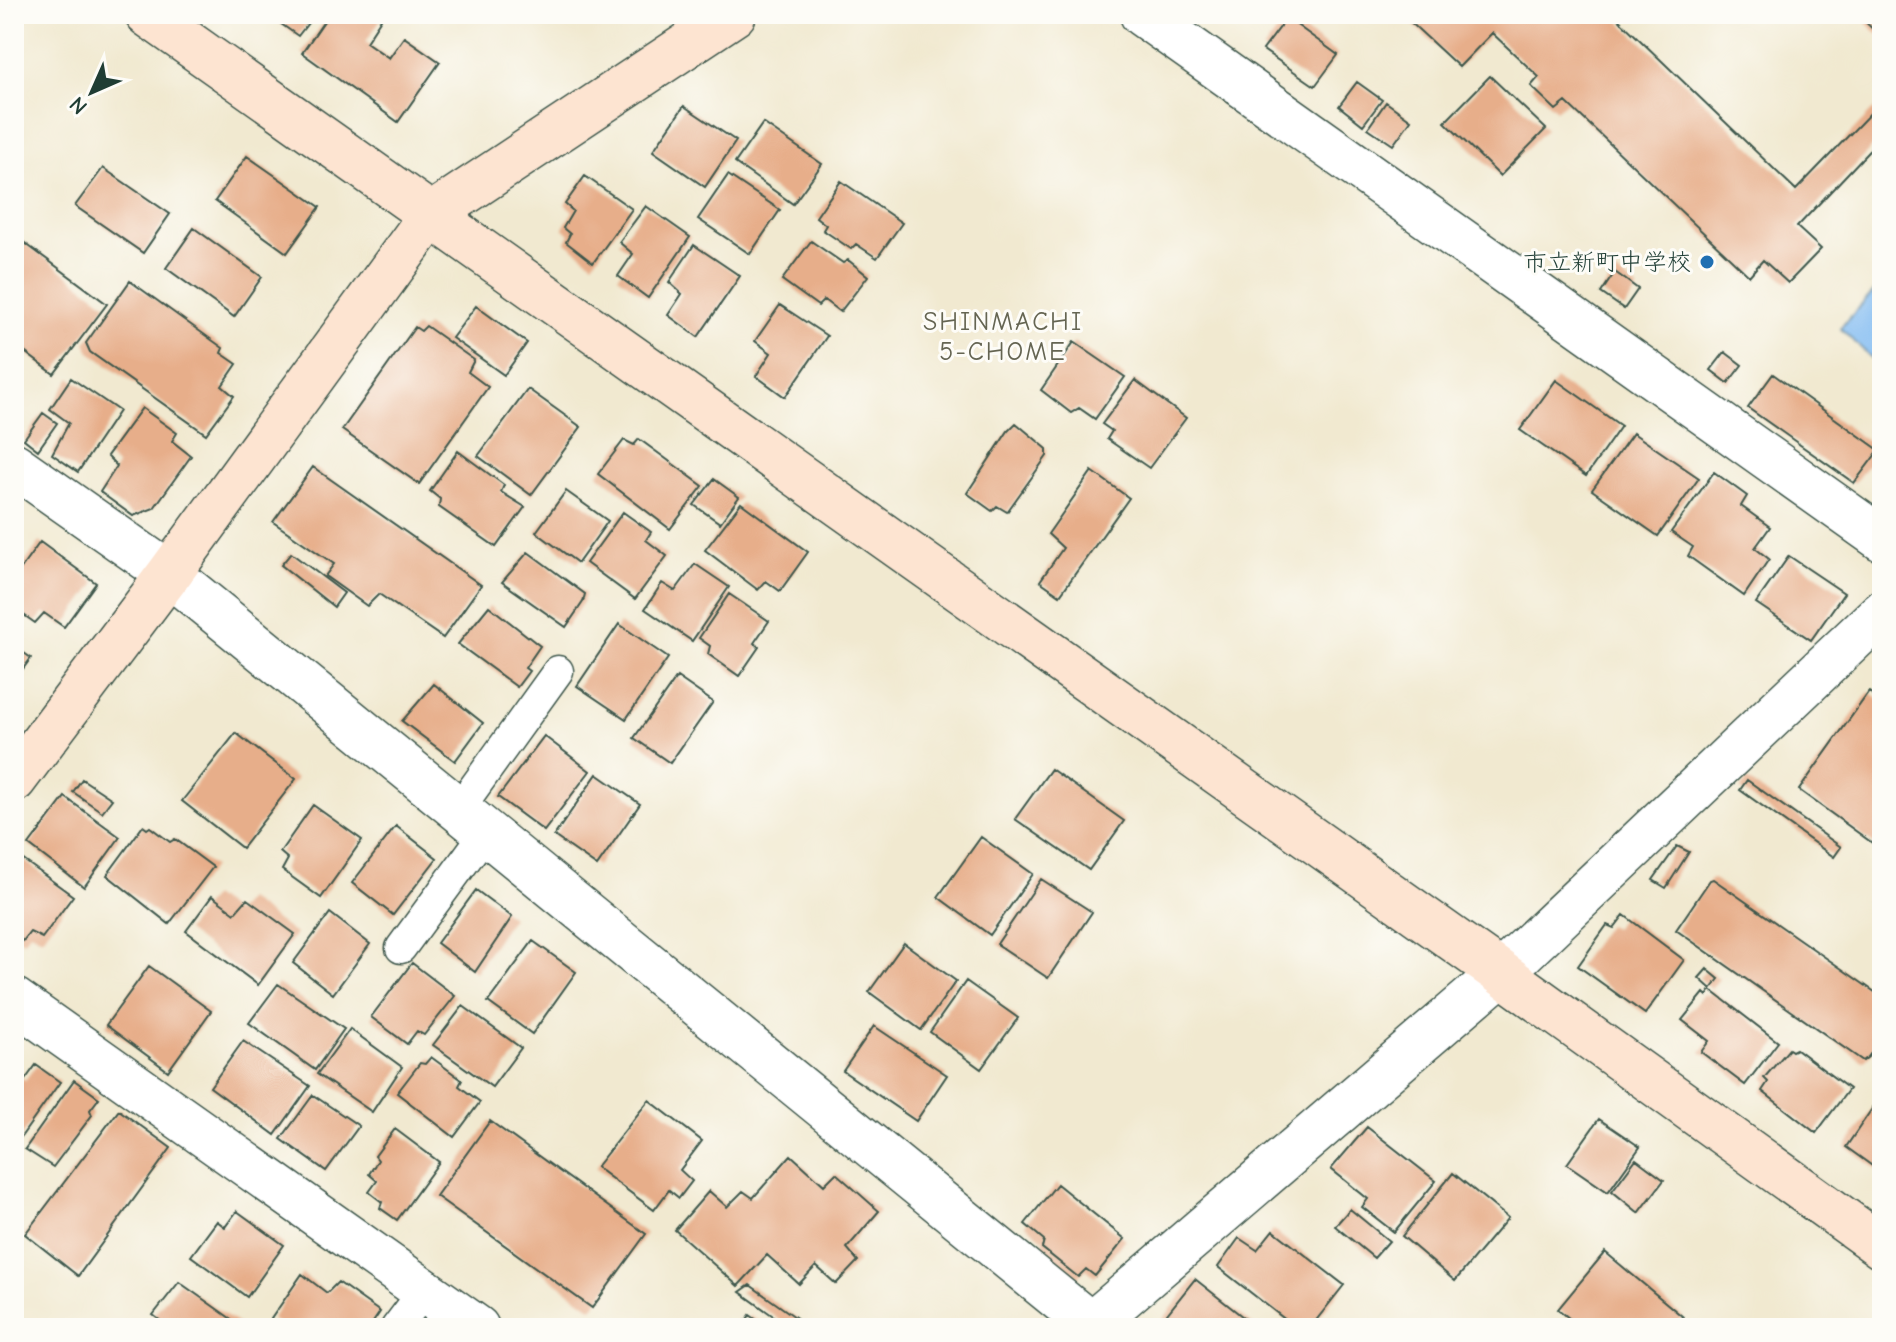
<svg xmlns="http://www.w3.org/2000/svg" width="1896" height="1342" viewBox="0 0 1896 1342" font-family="'Comic Neue','Klee One',sans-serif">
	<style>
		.water { fill: #81bbf2; stroke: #507c93; stroke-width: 2 }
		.building { fill: #e7ae8a }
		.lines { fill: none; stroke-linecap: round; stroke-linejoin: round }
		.lane-casing { stroke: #3e574b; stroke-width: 33 }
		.street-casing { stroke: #3e574b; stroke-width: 47 }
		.secondary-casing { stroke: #3e574b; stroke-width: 47 }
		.lane { stroke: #fff; stroke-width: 30 }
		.street { stroke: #fff; stroke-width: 44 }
		.secondary { stroke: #fde4d1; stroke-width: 44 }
		.poi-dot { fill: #1f6fb2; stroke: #fdfcf7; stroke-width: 3 }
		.labels { text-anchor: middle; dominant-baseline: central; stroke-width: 6; stroke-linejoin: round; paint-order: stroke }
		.poi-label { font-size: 24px; fill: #1f3d34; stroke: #fdfcf7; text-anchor: end }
		.neighbourhood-label { font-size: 26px; letter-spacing: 2px; fill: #656552; stroke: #fdfcf7 }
	</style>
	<rect width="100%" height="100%" fill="#fdfcf7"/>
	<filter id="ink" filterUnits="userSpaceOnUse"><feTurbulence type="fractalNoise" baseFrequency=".0125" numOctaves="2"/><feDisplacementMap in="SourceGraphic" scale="16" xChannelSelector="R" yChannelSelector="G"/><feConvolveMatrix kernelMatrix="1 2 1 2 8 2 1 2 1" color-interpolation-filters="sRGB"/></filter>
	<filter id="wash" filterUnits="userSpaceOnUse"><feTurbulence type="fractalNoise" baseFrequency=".006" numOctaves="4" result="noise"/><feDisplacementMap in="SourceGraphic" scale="32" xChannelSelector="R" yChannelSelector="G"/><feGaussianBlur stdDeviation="1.8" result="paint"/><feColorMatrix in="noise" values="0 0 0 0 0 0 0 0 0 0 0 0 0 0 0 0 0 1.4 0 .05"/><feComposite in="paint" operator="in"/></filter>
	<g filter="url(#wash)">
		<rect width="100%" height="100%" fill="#f1e9d0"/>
		<!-- water -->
		<path class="water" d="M1882,283V368L1840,328Z"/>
		<g id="blocks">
			<!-- building -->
			<path class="building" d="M267,14H315L298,36Z
				M329,14H374L381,19L366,42L389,58L404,37L440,62L398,122L302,53Z
				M1410,14H1613L1796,190L1882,101V137L1797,227L1821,249L1788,283L1763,260L1749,276L1566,102L1556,110L1531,86L1539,77L1492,33L1459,67L1406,18Z
				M1857,14H1882V38Z
				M1287,18L1338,55L1315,86L1263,50Z
				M1490,76L1546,129L1500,176L1445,122Z
				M1357,82L1382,100L1363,125L1339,106Z
				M1386,102L1411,120L1393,145L1368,128Z
				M684,106L736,141L705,187L653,151Z
				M763,123L822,164L793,204L735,163Z
				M247,156L320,207L287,253L215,201Z
				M103,168L170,214L143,253L75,206Z
				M728,175L780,210L750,254L698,219Z
				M585,176L632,209L593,263L566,242L570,234L563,228L573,211L565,204Z
				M841,181L902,223L877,258L856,244L851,249L823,230L826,225L816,217Z
				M646,206L690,237L648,298L618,276L633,254L619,242Z
				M194,228L262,277L234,317L166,268Z
				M14,235L107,304L54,374L14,344Z
				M811,241L843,263L848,260L868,276L840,312L824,300L818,306L782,280Z
				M694,245L740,276L698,337L668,315L682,294L669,282Z
				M1615,272L1638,289L1624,309L1601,293Z
				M130,281L223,348L221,353L237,364L222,386L234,396L206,434L90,352L86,343Z
				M780,305L827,336L785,397L756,376L771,353L755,341Z
				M476,306L527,343L504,375L452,338Z
				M426,326L474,360L468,372L488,387L419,484L342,430L415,327L421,331Z
				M1074,342L1125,377L1095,419L1079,408L1071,413L1041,390Z
				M1725,352L1742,365L1728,383L1711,370Z
				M1773,374L1879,450L1854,483L1748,408Z
				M71,378L119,411L78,472L52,454L69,423L50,409Z
				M1135,380L1186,418L1149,468L1107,439L1112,431L1102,424Z
				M1556,380L1621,426L1586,476L1520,430Z
				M528,389L581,427L531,495L478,456Z
				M142,408L177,433L172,441L191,456L154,508L133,516L100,492L117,466L107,456Z
				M43,413L57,423L38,450L24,439Z
				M1016,423L1047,449V456L1007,512L997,506L992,511L967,493L1008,431Z
				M1633,433L1699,478L1658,536L1592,490Z
				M639,439L703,486L670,529L598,474L624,440L634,445Z
				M458,451L504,485L501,492L525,507L496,547L439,507L440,499L430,491Z
				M313,467L481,585L443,638L379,594L367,606L325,576L334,564L273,522Z
				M1092,471L1129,498L1060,595L1040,581L1063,548L1048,534Z
				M1714,472L1747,496L1741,506L1770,527L1755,548L1769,559L1744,596L1688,556L1693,547L1671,532Z
				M714,479L739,497L720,523L694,505Z
				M566,491L608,521L578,563L536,532Z
				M741,503L808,552L780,591L766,581L758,590L705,550Z
				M623,512L651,532L646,540L667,556L635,599L586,563Z
				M40,542L96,583L64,627L44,613L35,623L14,608V578Z
				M528,552L585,594L583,602L566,627L502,582Z
				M291,553L344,593L334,607L281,565Z
				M1789,556L1844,593L1811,640L1756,603Z
				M695,564L729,587L692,641L645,609L662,583L675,591Z
				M729,594L769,621L754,643L759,647L739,676L708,654L710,646L699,638Z
				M489,606L540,646L525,668L529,671L517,687L458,644Z
				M619,624L668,658L626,719L577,686Z
				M14,646L31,658L14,681Z
				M677,677L713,702L670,763L634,738Z
				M434,684L483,723L455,761L402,721Z
				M1869,692L1882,701V850L1799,790Z
				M236,733L296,779L242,848L182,801Z
				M544,736L590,771L544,831L498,797Z
				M1051,769L1124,821L1089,870L1015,819Z
				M597,774L640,804L597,866L554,836Z
				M82,779L112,799L102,812L73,792Z
				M1747,780L1841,847L1834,857L1740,790Z
				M65,797L120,837L84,887L29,845Z
				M313,805L362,840L321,898L282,870L288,859L280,852Z
				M143,826L147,829L150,827L170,842L175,839L213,867L169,924L107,875Z
				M396,826L437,858L393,915L352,883Z
				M981,837L1033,874L990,935L938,897Z
				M1677,846L1689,852L1666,888L1653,880Z
				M22,859L73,896L42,938L30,932L23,941L14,934V869Z
				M1041,879L1092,912L1048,978L997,944Z
				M1713,879L1882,997V1038L1868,1057L1863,1061L1676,930L1710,880Z
				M476,890L512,917L475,972L437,943Z
				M212,896L235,913L247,899L295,934L258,985L186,931Z
				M330,913L370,944L333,994L293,963Z
				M1624,915L1684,960L1645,1014L1578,966L1607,925L1614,928Z
				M533,941L576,972L532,1034L488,1002Z
				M904,943L956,981L921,1030L869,992Z
				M412,963L455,996L424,1035L417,1031L407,1044L371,1017Z
				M149,966L211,1011L168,1071L106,1025Z
				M1707,969L1719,979L1711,989L1699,978Z
				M966,981L1018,1018L981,1069L930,1032Z
				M278,984L344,1029L315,1070L249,1023Z
				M1711,990L1778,1042L1745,1085L1701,1052L1709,1041L1682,1020L1704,993L1707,996Z
				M463,1006L521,1048L492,1087L433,1045Z
				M874,1026L947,1075L916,1121L843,1071Z
				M350,1029L402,1067L372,1112L317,1074Z
				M243,1041L310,1086L275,1135L210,1087Z
				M1789,1049L1792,1051L1796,1049L1849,1089L1816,1133L1762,1091L1768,1082L1764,1078Z
				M431,1057L462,1080L459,1086L480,1102L454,1137L397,1093L420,1063L425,1064Z
				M36,1065L60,1082L16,1144L14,1143V1073L25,1080Z
				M74,1080L99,1098L90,1110L92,1115L53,1167L25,1149Z
				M1882,1094V1173L1846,1147Z
				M313,1095L359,1126L326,1171L281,1139Z
				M649,1100L702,1141L680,1170L692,1181L679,1198L669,1190L654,1210L596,1167Z
				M119,1110L171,1148L78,1276L25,1234Z
				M1599,1119L1640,1147L1608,1192L1567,1164Z
				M490,1121L646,1234L592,1308L436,1196Z
				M1367,1127L1436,1181L1394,1232L1362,1207L1368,1199L1331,1169Z
				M395,1129L439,1162L397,1220L380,1208L382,1202L369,1192L377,1181L369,1174L378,1160L375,1156Z
				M791,1155L824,1185L836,1173L879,1211L847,1248L858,1261L836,1284L816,1266L799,1284L767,1255L738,1286L675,1230L709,1191L727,1207L743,1191L753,1198Z
				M1636,1159L1664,1180L1639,1213L1612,1191Z
				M1453,1173L1508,1218L1455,1281L1402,1236Z
				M1057,1184L1125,1239L1095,1276L1086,1269L1078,1277L1042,1248L1044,1240L1025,1224Z
				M1350,1209L1389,1241L1374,1258L1335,1226Z
				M237,1211L284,1245L247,1297L191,1256L217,1221L225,1227Z
				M1273,1230L1344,1285L1310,1328H1296L1218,1267L1239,1238L1257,1250Z
				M1605,1252L1683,1317L1674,1328H1581L1558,1309Z
				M302,1274L327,1293L338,1282L380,1312L369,1328H284L271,1319Z
				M1195,1279L1257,1328H1156Z
				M179,1282L244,1328H170L153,1315Z
				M750,1285L798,1319L799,1324L796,1328H790L740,1292Z
				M750,1315L768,1328H741Z"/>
		</g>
	</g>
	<g filter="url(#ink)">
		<use href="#blocks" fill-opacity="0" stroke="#3e574b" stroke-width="2"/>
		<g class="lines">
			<defs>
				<path id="lane" d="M458,810L558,671
					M401,948L486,832
					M396,1328L424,1291"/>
				<path id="street" d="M1142,14L1882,539
					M14,465L169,574L1095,1328
					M14,1000L477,1328
					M1087,1328L1501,973L1882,612"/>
				<path id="secondary" d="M147,14L1501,973L1882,1247
					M14,780L169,574L431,215L734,14"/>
			</defs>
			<!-- lane casing -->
			<use href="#lane" class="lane-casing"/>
			<!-- street casing -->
			<use href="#street" class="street-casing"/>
			<!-- secondary casing -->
			<use href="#secondary" class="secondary-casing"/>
			<!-- lane -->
			<use href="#lane" class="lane"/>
			<!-- street -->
			<use href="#street" class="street"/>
			<!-- secondary -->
			<use href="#secondary" class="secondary"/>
		</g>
	</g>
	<!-- markers -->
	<circle class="poi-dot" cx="1707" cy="262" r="8"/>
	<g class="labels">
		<!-- poi labels -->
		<g class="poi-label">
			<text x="1691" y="262">市立新町中学校</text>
		</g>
		<!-- neighbourhood labels -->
		<g class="neighbourhood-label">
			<text x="1003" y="322">SHINMACHI<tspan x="1003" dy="30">5-CHOME</tspan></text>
		</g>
	</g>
	<!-- margin -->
	<rect width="1896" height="1342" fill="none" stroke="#fdfcf7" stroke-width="48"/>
	<!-- north arrow -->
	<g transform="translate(92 92) rotate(225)" stroke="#fdfcf7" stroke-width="6" paint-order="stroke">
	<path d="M0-6L14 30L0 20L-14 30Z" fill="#1f3d34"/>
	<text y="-12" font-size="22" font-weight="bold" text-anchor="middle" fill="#1f3d34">N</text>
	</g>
</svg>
